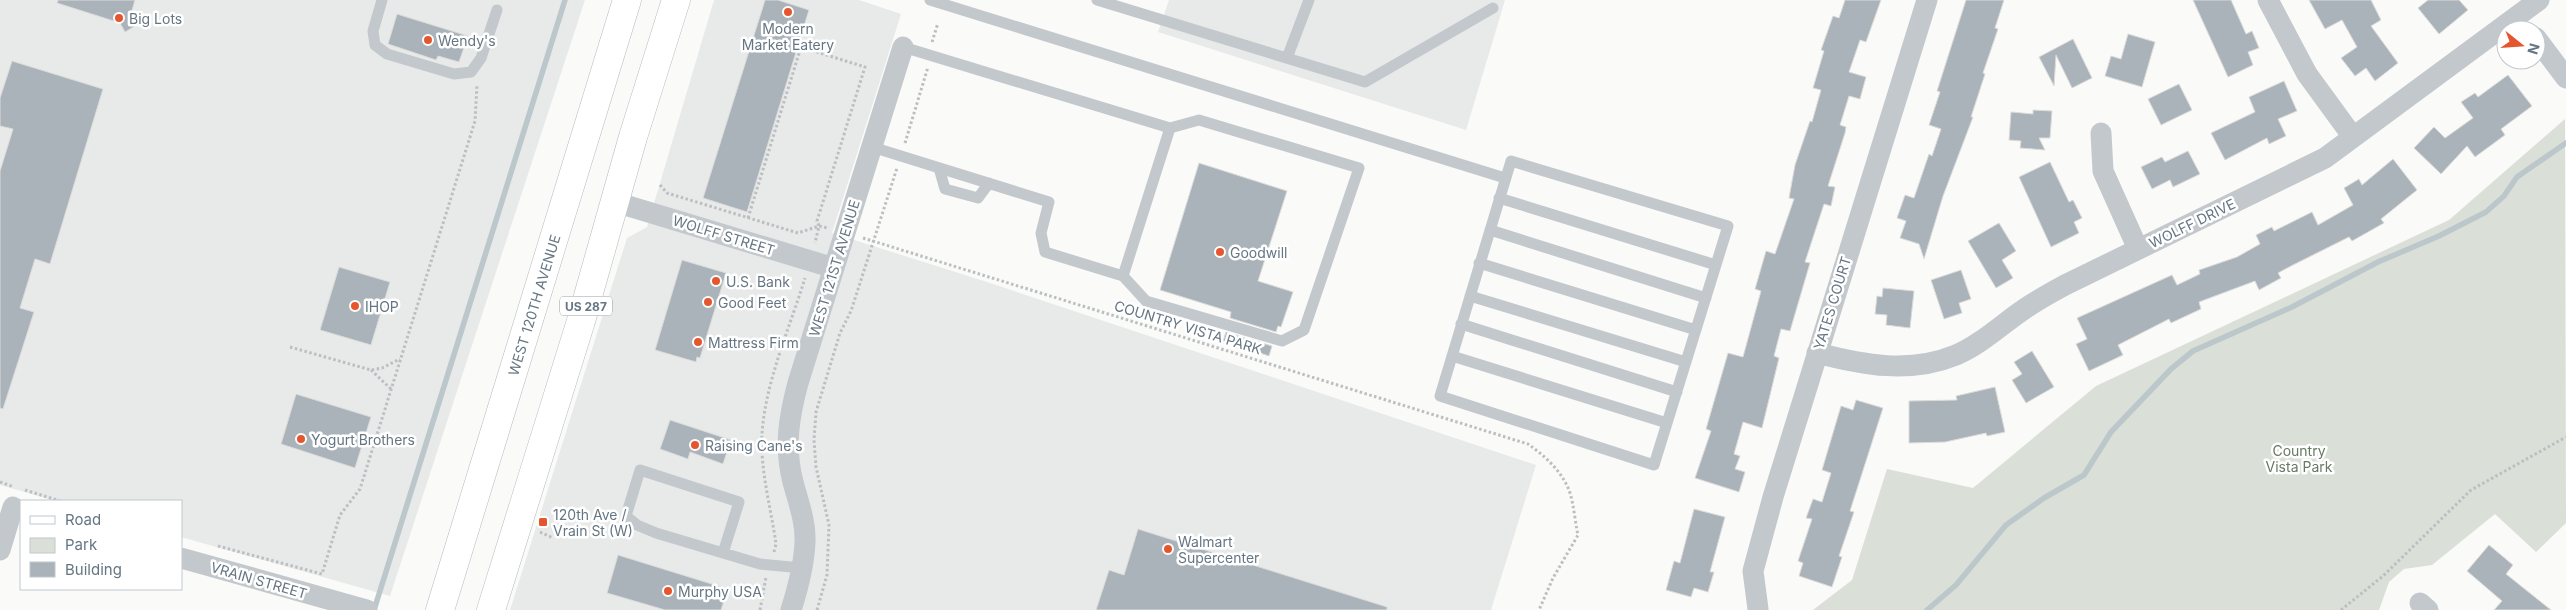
<svg xmlns="http://www.w3.org/2000/svg" width="2566" height="610" viewBox="0 0 2566 610" font-family="Inter,sans-serif">
	<style>
		.built { fill: #e8e9e9 }
		.green { fill: #dadfd7 }
		.lines { fill: none; stroke-linecap: round; stroke-linejoin: round }
		.stream { stroke: #bbc7cb; stroke-width: 5.5 }
		.building { fill: #aab3b9; stroke: #dcdcda }
		.primary-casing { stroke: #b5babe; stroke-width: 29 }
		.path { stroke: #bbbfc2; stroke-width: 3; stroke-dasharray: 2.5 2.5; stroke-linecap: butt }
		.service { stroke: #c3c8cc; stroke-width: 11 }
		.minor { stroke: #c3c8cc; stroke-width: 21 }
		.primary { stroke: #fff; stroke-width: 28 }
		.poi-dot { fill: #e4572e; stroke: #fff; stroke-width: 2 }
		.labels { text-anchor: middle; dominant-baseline: central; stroke-width: 5; stroke-linejoin: round; paint-order: stroke }
		.shield { fill: #fff; stroke: #939fa8; stroke-width: 1 }
		.shield-label { font-size: 12px; font-weight: bold; fill: #657683 }
		.poi-label { font-size: 14px; fill: #657683; stroke: #fff; text-anchor: start }
		.street-label { font-size: 14px; fill: #657683; stroke: #fff }
		.park-label { font-size: 14px; fill: #687a64; stroke: #fff }
	</style>
	<rect width="100%" height="100%" fill="#fafaf8"/>
	<!-- built -->
	<path class="built" d="M0,0H585L390,596L181,537V501H56L0,485Z
		M714,0H859L901,14L832,233L984,281L1536,465L1491,610H510L627,238L647,227Z
		M1169,0H1505L1466,130L1158,32Z"/>
	<!-- green -->
	<path class="green" d="M2565,119L2566,523L2536,552L2495,514L2432,565L2404,569L2389,582L2379,610H1813L1852,580L1887,469L1973,488L2096,386L2449,220Z"/>
	<g class="lines">
		<!-- stream -->
		<path class="stream" d="M374,610L565,0
			M1927,610L1956,585L2006,525L2044,498L2084,475L2111,432L2171,369L2193,351L2292,307L2378,262L2439,236L2486,212L2504,196L2517,177L2566,143"/>
	</g>
	<!-- building -->
	<path class="building" d="M58,0H135L131,14L137,25L125,32L120,23L57,3Z
		M765,0H778L809,10L747,212L703,198Z
		M1845,0H1881L1866,42L1860,40L1849,72L1866,77L1860,99L1849,96L1840,125L1846,127L1845,133L1828,186L1835,187L1831,206L1824,204L1805,262L1810,263L1790,331L1781,329L1774,356L1779,358L1762,428L1743,422L1734,454L1740,456L1735,469L1745,472L1739,492L1695,478L1711,431L1706,429L1728,353L1743,357L1761,291L1755,289L1766,251L1775,254L1794,199L1789,198L1795,165L1810,121L1812,122L1821,90L1813,88L1824,51L1821,50L1833,16L1839,18Z
		M1966,0H2004L1995,28L1998,29L1983,73L1985,74L1971,117H1973L1943,196L1924,259L1919,244L1900,238L1906,221L1897,218L1905,195L1914,198L1929,154L1932,156L1941,129L1929,125L1940,92L1937,91Z
		M2193,0H2231L2246,34L2252,31L2259,48L2248,52L2253,65L2228,77Z
		M2309,0H2371L2381,20L2371,26L2398,63L2375,81L2366,68L2355,76L2341,58L2357,47L2342,20L2325,29Z
		M2428,0H2459L2468,10L2439,34L2418,8Z
		M397,14L468,36L459,62L438,56L436,60L388,44Z
		M2128,34L2155,42L2142,87L2105,76L2111,56L2121,59Z
		M2073,39L2092,78L2072,88L2056,55L2054,86L2039,57Z
		M12,61L103,89L50,264L35,259L20,308L34,312L3,409L0,408V171L13,129L0,126V98Z
		M2508,75L2532,106L2501,129L2505,135L2475,157L2467,146L2441,174L2414,148L2434,127L2445,138L2473,118L2461,102L2475,93L2478,97Z
		M2284,81L2297,111L2278,119L2286,136L2269,144L2267,138L2225,160L2211,133L2255,112L2249,97Z
		M2179,84L2192,110L2161,125L2148,99Z
		M2033,110L2052,111L2050,138H2039L2045,150L2020,148L2021,141L2009,140L2011,112L2033,114Z
		M2188,151L2200,174L2173,187L2170,180L2152,189L2141,167L2162,157L2165,162Z
		M2393,159L2417,190L2381,219L2384,223L2352,241L2349,237L2291,266L2278,273L2281,278L2259,290L2255,281L2199,302L2201,309L2171,323L2169,319L2118,345L2123,355L2089,371L2076,344L2087,339L2077,318L2172,275L2177,285L2200,274L2199,270L2237,257L2260,244L2256,235L2272,227L2274,231L2312,212L2318,225L2353,205L2344,188L2359,179L2362,185Z
		M2050,162L2069,202L2073,200L2082,218L2074,222L2079,233L2051,247L2019,177Z
		M1199,163L1287,191L1258,281L1293,292L1281,327L1278,326L1276,332L1230,318L1231,312L1160,290Z
		M1999,223L2016,251L2002,260L2013,278L1996,288L1968,241Z
		M682,260L726,273L700,358L697,357L696,362L655,350Z
		M339,267L390,282L371,345L320,330Z
		M1961,270L1971,299L1959,303L1962,313L1944,319L1931,280Z
		M1883,288L1914,291L1910,328L1886,325L1887,315L1875,314L1877,296L1882,297Z
		M1226,332L1272,346L1269,356L1223,341Z
		M2032,351L2054,387L2026,403L2012,380L2022,374L2014,362Z
		M1995,387L2005,432L1987,436L1986,433L1945,442L1909,443V401L1957,400L1956,396Z
		M296,394L371,417L355,468L281,444Z
		M1856,400L1883,408L1850,511L1854,512L1839,556L1842,557L1832,587L1799,576L1803,563L1798,561L1812,519L1806,518L1813,499L1822,502L1831,473L1822,470L1841,406L1853,410Z
		M670,420L731,440L723,464L690,452L688,459L660,449Z
		M1694,509L1725,517L1710,572H1714L1708,592L1694,588L1691,597L1666,590L1674,561L1680,563Z
		M1138,529L1387,607V610H1096L1109,570L1124,575Z
		M2489,545L2513,565L2506,574L2551,610H2494L2502,601L2467,571Z
		M618,555L728,589L721,610H665L607,593Z"/>
	<g class="lines">
		<defs>
			<path id="primary" d="M440,610L627,0
				M491,610L581,321L633,137L676,0"/>
		</defs>
		<!-- primary casing -->
		<use href="#primary" class="primary-casing"/>
		<!-- path -->
		<path class="path" d="M932,42L938,23
			M905,143L928,67
			M660,185L667,193L798,233L819,226L828,228
			M748,218L801,47L865,67L817,221L819,226L815,243
			M863,238L1528,444C1545,456 1563,472 1570,493C1574,506 1575,522 1578,535L1553,578L1539,610
			M290,347L371,370L382,368L400,359
			M371,370L391,389
			M0,482L14,487
			M25,490L60,501
			M540,532L553,538
			M218,546L322,574L340,515L360,489L475,121L477,85
			M774,552L776,544C771,508 760,470 762,434C765,383 790,327 805,278
			M760,610L766,577
			M817,610L827,575L829,525L816,467L814,440L816,412L840,333L851,311L897,168
			M2341,610L2383,576L2471,490L2566,437"/>
		<!-- service -->
		<path class="service" d="M382,0L373,31L375,45L387,54L454,74L471,72L481,58L497,10
			M930,0L1505,178
			M1097,0L1365,82L1493,8
			M1287,58L1309,0
			M872,147L1049,202L1041,233L1045,252L1123,276L1170,128L903,47
			M1511,161L1728,226L1654,465L1440,396Z
			M939,168L945,189L978,198L989,183
			M1499,198L1716,265
			M1490,230L1706,298
			M1479,263L1696,330
			M1123,276L1146,301L1282,341L1304,330L1359,168L1199,120L1170,128
			M1470,296L1686,362
			M1461,324L1677,392
			M1452,356L1667,423
			M723,553L739,502L640,470L626,516L637,525L656,533L760,564L802,568"/>
		<!-- minor -->
		<path class="minor" d="M2268,0L2307,74L2353,137
			M2536,38L2566,78
			M2101,133L2103,171L2138,249
			M615,202L834,268
			M1817,353C1863,365 1910,374 1956,355C1984,343 2006,320 2032,304C2043,297 2054,291 2065,285L2325,158L2539,0
			M0,550L13,507
			M181,558L367,610
			M2420,603L2428,610
			M1758,609L1753,571L1773,497L1927,0
			M791,610C798,588 804,565 805,542C806,522 798,501 793,482C784,447 789,416 798,383L903,47"/>
		<!-- primary -->
		<use href="#primary" class="primary"/>
	</g>
	<!-- markers -->
	<g class="poi-dot">
		<circle cx="788" cy="12" r="5"/>
		<circle cx="119" cy="18" r="5"/>
		<circle cx="428" cy="40" r="5"/>
		<circle cx="1220" cy="252" r="5"/>
		<circle cx="716" cy="281" r="5"/>
		<circle cx="708" cy="302" r="5"/>
		<circle cx="355" cy="306" r="5"/>
		<circle cx="698" cy="342" r="5"/>
		<circle cx="301" cy="439" r="5"/>
		<circle cx="695" cy="445" r="5"/>
		<rect x="538" y="517" width="10" height="10" rx="2.5"/>
		<circle cx="1168" cy="549" r="5"/>
		<circle cx="668" cy="591" r="5"/>
	</g>
	<g class="labels">
		<!-- shield labels -->
		<rect class="shield" x="560" y="296.5" width="52" height="19" rx="4"/>
		<g class="shield-label">
			<text x="586" y="306">US 287</text>
		</g>
		<!-- poi labels -->
		<g class="poi-label">
			<text x="129" y="18">Big Lots</text>
			<text x="788" y="28" text-anchor="middle">Modern<tspan x="788" dy="16">Market Eatery</tspan></text>
			<text x="438" y="40">Wendy's</text>
			<text x="1230" y="252">Goodwill</text>
			<text x="726" y="281">U.S. Bank</text>
			<text x="718" y="302">Good Feet</text>
			<text x="365" y="306">IHOP</text>
			<text x="708" y="342">Mattress Firm</text>
			<text x="311" y="439">Yogurt Brothers</text>
			<text x="705" y="445">Raising Cane's</text>
			<text x="553" y="514">120th Ave /<tspan x="553" dy="16">Vrain St (W)</tspan></text>
			<text x="1178" y="541">Walmart<tspan x="1178" dy="16">Supercenter</tspan></text>
			<text x="678" y="591">Murphy USA</text>
		</g>
		<!-- street labels -->
		<g class="street-label">
			<text transform="translate(2192 223) rotate(-26)">WOLFF DRIVE</text>
			<text transform="translate(724 235) rotate(17)">WOLFF STREET</text>
			<text transform="translate(834 268) rotate(-73)">WEST 121ST AVENUE</text>
			<text transform="translate(1832 303) rotate(-73)">YATES COURT</text>
			<text transform="translate(534 305) rotate(-73)">WEST 120TH AVENUE</text>
			<text transform="translate(1188 327) rotate(17)">COUNTRY VISTA PARK</text>
			<text transform="translate(259 580) rotate(16)">VRAIN STREET</text>
		</g>
		<!-- park labels -->
		<g class="park-label">
			<text x="2299" y="450">Country<tspan x="2299" dy="16">Vista Park</tspan></text>
		</g>
	</g>
	<!-- legend -->
	<rect x="20" y="500" width="162" height="90" fill="#ffffff" stroke="#c1c8cd"/>
	<rect x="30" y="516" width="25" height="8" fill="#ffffff" stroke="#c1c8cd"/>
	<text x="65" y="525" font-size="15" fill="#657683">Road</text>
	<rect x="30" y="538" width="25" height="15" fill="#dadfd7" stroke="#c1c8cd"/>
	<text x="65" y="550" font-size="15" fill="#657683">Park</text>
	<rect x="30" y="562" width="25" height="15" fill="#aab3b9" stroke="#c1c8cd"/>
	<text x="65" y="575" font-size="15" fill="#657683">Building</text>
	<!-- north arrow -->
	<g transform="translate(2521 45) rotate(107)"><circle r="24" fill="#ffffff" stroke="#c1c8cd"/>
	<path d="M0-4L9 19L0 12L-9 19Z" fill="#e4572e"/>
	<text y="-8" font-size="14" font-weight="bold" text-anchor="middle" fill="#657683">N</text>
	</g>
</svg>
